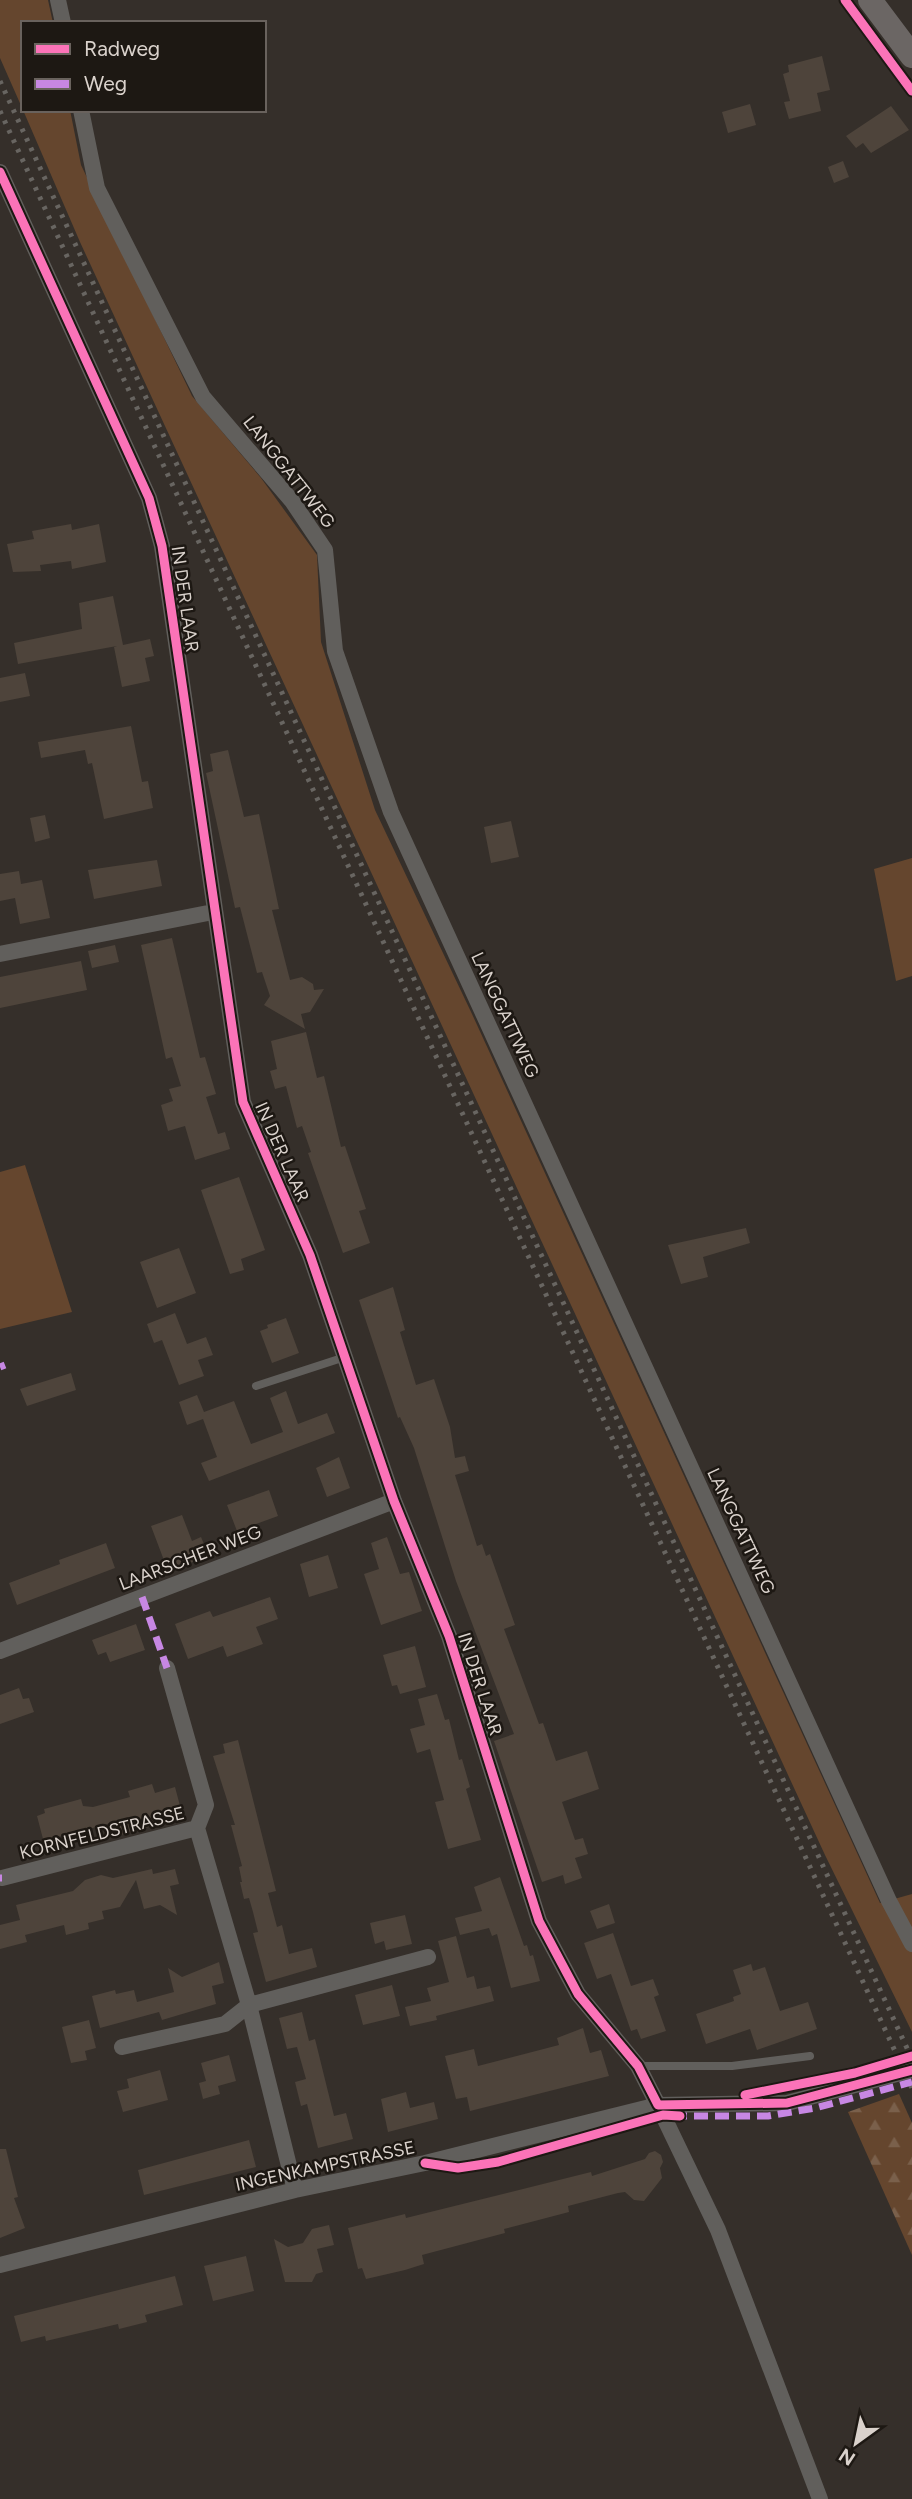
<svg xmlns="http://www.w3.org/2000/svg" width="912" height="2499" viewBox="0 0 912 2499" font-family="Figtree,sans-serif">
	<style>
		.green { fill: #65462e }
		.forest { fill: url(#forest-firs) }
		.building { fill: #4e443b }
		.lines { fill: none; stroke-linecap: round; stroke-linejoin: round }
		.lane { stroke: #615f5c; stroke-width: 8 }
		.street { stroke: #615f5c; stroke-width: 16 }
		.primary { stroke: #6b6664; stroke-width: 24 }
		.rail { stroke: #686561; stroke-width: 5; stroke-dasharray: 3.5 7; stroke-linecap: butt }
		.quiet { stroke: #c787e3; stroke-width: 7; stroke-dasharray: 14 7; stroke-linecap: butt }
		.cycleway-casing { stroke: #1d1813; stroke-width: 13 }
		.cycleway { stroke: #fb73b8; stroke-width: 9 }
		.labels { text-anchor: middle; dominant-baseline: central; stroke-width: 5; stroke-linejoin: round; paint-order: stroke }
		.street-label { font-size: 18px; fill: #dad2cc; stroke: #1d1813 }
	</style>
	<defs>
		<pattern id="forest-firs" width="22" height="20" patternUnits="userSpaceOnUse" patternTransform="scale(1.75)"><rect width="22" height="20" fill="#65462e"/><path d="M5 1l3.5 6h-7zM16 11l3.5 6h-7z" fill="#7a604b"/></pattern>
	</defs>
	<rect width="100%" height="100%" fill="#352f2a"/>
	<!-- green -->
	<path class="green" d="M0,0H48L53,23H23V110L0,58Z
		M23,110H70L81,165L192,396L261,478L317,555L321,642L375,810L472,1014L880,1903L912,1894V2032L825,1855L80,242Z
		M912,858V976L896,981L874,869Z
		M25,1165L72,1312L0,1329V1172Z"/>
	<!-- forest -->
	<path class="forest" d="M899,2094L912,2123V2255L848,2112Z"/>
	<!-- building -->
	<path class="building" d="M822,56L830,90L817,93L821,111L789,119L784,102L790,101L783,74L789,72L788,65Z
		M750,104L756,125L728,133L722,112Z
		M891,106L909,130L871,153L863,143L856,148L846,136Z
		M843,161L849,177L834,183L828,167Z
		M71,524L72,530L99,524L106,562L72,569L71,561L40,565L41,571L13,572L7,544L34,539L32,531Z
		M113,596L123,645L150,639L154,656L145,658L150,681L122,687L114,647L117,646L18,664L14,643L82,629L79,603Z
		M25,673L30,696L0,702V678Z
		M131,726L142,782L148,781L153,808L104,819L92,763L88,764L85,750L41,758L38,742Z
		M228,750L244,817L259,814L279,909L272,910L290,980L302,977L313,984L314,990L324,989L310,1012L301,1014L305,1029L264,1005L270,996L262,972L257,973L240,907L235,908L206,773L213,771L210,754Z
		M45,815L50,838L35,842L30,818Z
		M511,821L519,857L491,863L484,827Z
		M157,860L162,886L94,899L88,870Z
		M19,871L21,884L42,880L50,918L20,924L15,898L0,901V874Z
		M172,938L200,1058L205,1057L216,1094L206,1097L218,1134L225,1132L230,1149L195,1160L185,1126L168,1131L161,1105L173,1101L169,1089L181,1086L172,1057L166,1059L141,945Z
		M115,945L119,962L92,968L88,951Z
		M81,961L87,990L0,1008V977Z
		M306,1032L317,1078L324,1076L341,1147L345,1146L366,1209L359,1211L370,1243L343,1253L308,1153L311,1152L302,1126L297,1128L286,1086L275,1089L270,1071L277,1069L271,1041Z
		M239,1177L265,1250L241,1259L244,1270L230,1274L201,1190Z
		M746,1228L750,1243L703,1257L708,1277L681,1284L668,1245Z
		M179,1248L196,1293L157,1308L140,1262Z
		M393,1287L405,1330L400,1332L416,1385L434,1379L450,1427L455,1458L465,1456L469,1471L455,1475L477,1546L482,1544L486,1556L490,1554L515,1625L504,1629L539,1724L543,1723L556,1761L587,1751L599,1789L562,1802L575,1840L583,1838L588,1854L575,1858L582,1878L565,1884L563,1875L542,1882L494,1741L514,1734L456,1581L414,1448L400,1417L398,1418L359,1300Z
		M175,1313L187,1344L206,1337L213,1355L198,1360L204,1376L179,1385L162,1340L154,1343L147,1324Z
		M286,1318L299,1353L272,1363L260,1331L268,1328L267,1325Z
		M71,1373L76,1390L27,1406L20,1389Z
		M286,1391L298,1424L327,1413L335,1433L209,1481L201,1463L217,1457L203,1419L187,1425L179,1402L197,1395L204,1412L234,1401L251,1444L283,1432L270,1398Z
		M339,1457L350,1488L327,1497L316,1468Z
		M269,1490L278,1516L237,1531L227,1505Z
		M182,1515L192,1541L201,1537L209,1556L168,1571L151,1526Z
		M387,1537L400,1574L409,1572L422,1611L381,1625L364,1574L379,1569L371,1543Z
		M106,1543L115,1568L17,1605L9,1583L60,1564L59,1560Z
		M328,1555L338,1588L309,1597L300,1564Z
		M270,1597L278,1619L256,1627L263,1644L227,1657L223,1646L188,1659L175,1624L210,1611L213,1617Z
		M136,1624L145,1650L110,1662L106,1652L98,1655L92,1640Z
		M415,1646L426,1687L400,1694L397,1685L392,1686L383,1655Z
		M19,1688L23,1699L29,1698L34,1712L0,1724V1695Z
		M437,1694L445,1720L449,1719L459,1760L462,1759L470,1787L466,1789L481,1840L448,1849L435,1802L444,1800L430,1749L417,1753L410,1729L425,1725L418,1699Z
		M238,1740L276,1891L268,1893L277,1927L282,1925L289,1954L312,1948L317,1967L266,1982L253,1933L258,1932L253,1912L249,1898L244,1899L240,1882H242L239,1867L242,1866L231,1825H235L213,1756L225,1753L223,1744Z
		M152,1784L155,1793L175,1787L183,1817L121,1835L118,1821L78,1832L81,1841L65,1845L63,1836L43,1839L37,1816L45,1813L44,1809L81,1799L83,1806L93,1807L130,1797L128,1791Z
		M152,1869L153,1874L175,1869L179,1884L170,1886L177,1915L160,1905L144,1909L136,1880L120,1907L102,1911L104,1919L88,1923L89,1929L66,1935L64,1925L25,1935L27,1942L0,1949V1925L20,1920L16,1905L73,1891L85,1880L101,1875L113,1878Z
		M500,1877L524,1946L527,1945L530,1956L533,1955L540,1981L511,1988L497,1934L492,1936L489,1928L460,1935L455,1918L482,1911L474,1887Z
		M609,1904L615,1923L597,1929L590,1911Z
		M405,1915L412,1944L386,1950L384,1941L375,1944L370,1923Z
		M613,1933L631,1986L653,1979L659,1995L654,1997L666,2031L641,2039L637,2029L631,2031L611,1974L597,1979L584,1943Z
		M456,1936L467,1978L474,1976L477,1989L490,1986L494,2001L436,2016L437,2020L410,2026L405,2007L431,2001L427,1988L449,1982L438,1941Z
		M219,1962L224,1983L212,1986L216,2004L162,2020L159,2012L100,2028L92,1996L115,1990L116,1994L134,1990L137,2002L174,1992L168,1968L182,1977Z
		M751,1964L753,1971L765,1967L780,2011L808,2002L817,2029L757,2050L750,2029L706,2044L696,2014L734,2001L733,1997L741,1994L733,1970Z
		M392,1985L400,2016L363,2025L355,1995Z
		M302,2012L309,2041L315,2039L334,2116L346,2113L353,2139L318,2148L307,2104L301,2106L295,2082L306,2079L297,2047L287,2049L279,2018Z
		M89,2020L96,2048L85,2051L87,2060L71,2063L62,2027Z
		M583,2028L590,2053L601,2050L609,2076L470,2111L467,2097L456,2099L445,2056L474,2049L478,2066L559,2045L557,2038Z
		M229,2055L236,2081L218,2086L220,2094L203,2099L199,2083L206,2081L201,2063Z
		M160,2070L168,2100L123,2112L117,2091L129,2088L127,2079Z
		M406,2092L410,2108L434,2102L438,2119L388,2132L381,2099Z
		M249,2140L256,2167L144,2195L138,2170Z
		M0,2149H6L18,2197L14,2198L25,2228L0,2238Z
		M655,2151L661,2155L663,2162L660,2168L662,2178L644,2201L634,2200L625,2192L618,2193L568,2206L569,2212L504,2229L505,2233L422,2255L424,2264L405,2270L366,2279L362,2268L358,2269L348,2228L405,2214L406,2218L591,2172L592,2176L645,2159L649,2153Z
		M329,2225L334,2245L317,2249L323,2272L316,2274L312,2282H285L274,2239L288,2247L303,2243L312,2229Z
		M246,2256L254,2291L213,2301L204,2266Z
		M175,2276L183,2305L145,2315L147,2322L119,2329L118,2324L46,2341L45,2336L21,2342L14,2316Z"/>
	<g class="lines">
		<!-- lane -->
		<path class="lane" d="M256,1386L345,1357
			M638,2066H732L810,2056"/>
		<!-- street -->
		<path class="street" d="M58,0L63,23
			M81,110L97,188L203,397L292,501L325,550L335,651L391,812L889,1901L912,1944
			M0,172L149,498L162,546L243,1102L310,1255L394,1501L449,1636L539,1921L578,1994L638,2066L658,2105L718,2230L820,2499
			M0,954L213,912
			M0,1651L394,1501
			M167,1668L206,1805L197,1828
			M2,1878L197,1828L249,2005L295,2190
			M122,2047L225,2024L249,2005L428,1957
			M0,2265L295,2190L425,2163L658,2105L787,2103L912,2070"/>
		<!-- primary -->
		<path class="primary" d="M870,0L912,56"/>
		<!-- rail -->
		<path class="rail" d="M0,81L912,2059
			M0,111L912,2088"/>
		<!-- quiet -->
		<path class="quiet" d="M0,1367L5,1365
			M142,1597L167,1668
			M0,1878H2
			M673,2116H768L815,2108L912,2082"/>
		<defs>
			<path id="cycleway" d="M845,0L912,91
				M0,172L149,498L162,546L243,1102L310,1255L394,1501L449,1636L539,1921L578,1994L638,2066L658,2105L787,2103L912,2070
				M745,2095L855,2073L912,2056
				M425,2163L458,2168L498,2162L663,2115L680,2116"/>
		</defs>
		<!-- cycleway casing -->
		<use href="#cycleway" class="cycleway-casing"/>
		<!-- cycleway -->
		<use href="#cycleway" class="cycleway"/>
	</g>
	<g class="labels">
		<!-- street labels -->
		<g class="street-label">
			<text transform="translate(289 472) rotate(52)">LANGGATTWEG</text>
			<text transform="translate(185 599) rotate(82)">IN DER LAAR</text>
			<text transform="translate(505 1015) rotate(65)">LANGGATTWEG</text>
			<text transform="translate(282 1152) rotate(66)">IN DER LAAR</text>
			<text transform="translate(741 1531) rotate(65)">LANGGATTWEG</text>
			<text transform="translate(190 1558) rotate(-21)">LAARSCHER WEG</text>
			<text transform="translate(480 1684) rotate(72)">IN DER LAAR</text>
			<text transform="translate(102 1833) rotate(-14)">KORNFELDSTRASSE</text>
			<text transform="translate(325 2166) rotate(-12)">INGENKAMPSTRASSE</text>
		</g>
	</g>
	<!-- legend -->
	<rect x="21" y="21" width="245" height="91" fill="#1d1813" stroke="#69625d" stroke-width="2"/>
	<rect x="35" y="44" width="35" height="10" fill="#fb73b8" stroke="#69625d" stroke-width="2"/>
	<text x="84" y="56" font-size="21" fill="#dad2cc">Radweg</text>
	<rect x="35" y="79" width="35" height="10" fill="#c787e3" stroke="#69625d" stroke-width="2"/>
	<text x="84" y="91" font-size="21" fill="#dad2cc">Weg</text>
	<!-- north arrow -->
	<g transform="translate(856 2443) rotate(213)" stroke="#1d1813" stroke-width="5" paint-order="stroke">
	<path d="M0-5L12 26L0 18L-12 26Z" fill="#dad2cc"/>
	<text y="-10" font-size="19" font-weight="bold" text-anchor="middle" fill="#dad2cc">N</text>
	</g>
</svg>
